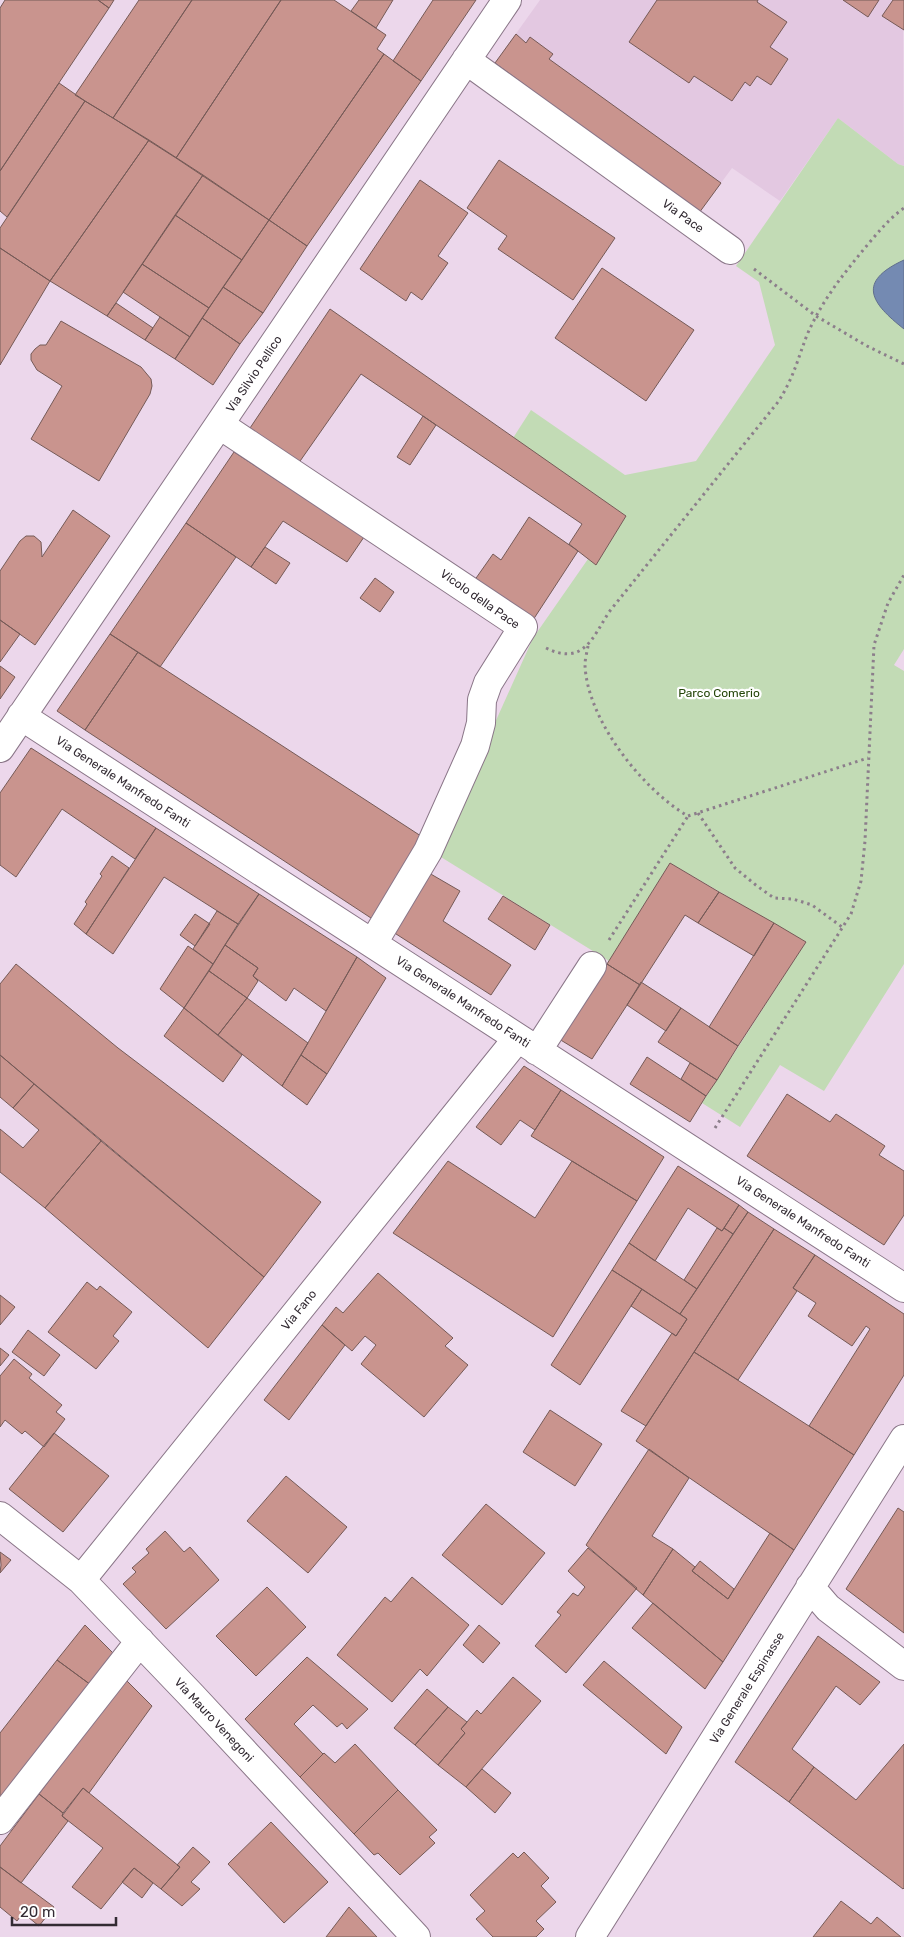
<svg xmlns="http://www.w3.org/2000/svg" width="904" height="1937" viewBox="0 0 904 1937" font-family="Rubik,sans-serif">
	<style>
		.built { fill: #e3c8e1 }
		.green { fill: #c2dbb5 }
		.water { fill: #748ab2; stroke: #606e8c }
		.building { fill: #c9948e; stroke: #755a57 }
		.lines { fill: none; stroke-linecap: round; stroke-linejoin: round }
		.minor-casing { stroke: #8a7688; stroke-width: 30 }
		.path { stroke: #8c7e8b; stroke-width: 3; stroke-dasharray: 2.5 4; stroke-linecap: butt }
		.minor { stroke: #fff; stroke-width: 28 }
		.labels { text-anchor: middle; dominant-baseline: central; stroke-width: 4.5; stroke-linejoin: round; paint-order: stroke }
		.street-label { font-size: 12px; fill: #332b33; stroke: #fff }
		.park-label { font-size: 12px; fill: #244609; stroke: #fff }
	</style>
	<rect width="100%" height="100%" fill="#ecd7eb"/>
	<!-- built -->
	<path class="built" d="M540,0H903L904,166L898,164L838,118L780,201L732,168L699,213L495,63Z"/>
	<!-- green -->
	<path class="green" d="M838,118L898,164L904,166V649L894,665L904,671V964L824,1091L780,1065L740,1127L702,1103L806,942L670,863L609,961L436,854L533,638L588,559L596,565L626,516L513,438L531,410L625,475L696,461L775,345L759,282L736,266Z"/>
	<!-- water -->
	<path class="water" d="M904,260V329C871,303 856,282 904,260Z"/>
	<!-- building -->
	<path class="building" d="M5,0H98L109,8L0,171V8Z
		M98,0H114L109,8Z
		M139,0H192L113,118L75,95Z
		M192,0H281L176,158L113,118Z
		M281,0H334L386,35L377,49L384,54L269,220L176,158Z
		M359,0H393L376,28L351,11Z
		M433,0H476L421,81L393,61Z
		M657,0H758L757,2L787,22L770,47L788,59L771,85L757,76L750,86L745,82L732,101L694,76L689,83L629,42Z
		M843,0H879L868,17Z
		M893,0H904V30L882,16Z
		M516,34L526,43L530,37L553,54L549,59L721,183L699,213L495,63Z
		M384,54L421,81L307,246L269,220Z
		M59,83L85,101L7,217L0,211V171Z
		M85,101L149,140L50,281L0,248V228Z
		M149,140L203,175L107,316L50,281Z
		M499,160L615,238L573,300L498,249L507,236L467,208Z
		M203,175L269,220L242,260L175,215Z
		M420,180L468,213L438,256L448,263L422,300L411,292L406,301L360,269Z
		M175,215L242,260L209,308L142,264Z
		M269,220L307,246L263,313L223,287Z
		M0,248L50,281L0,365Z
		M142,264L209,308L190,337L123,292Z
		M602,268L694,330L646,401L555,338Z
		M223,287L263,313L240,344L202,318Z
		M116,303L153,328L145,340L107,316Z
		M330,309L626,516L596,565L569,544L582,524L361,374L298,464L248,431Z
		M160,317L190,337L175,359L145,340Z
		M202,318L240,344L213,385L175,359Z
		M61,321L141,367L151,379L152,386L150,394L99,481L31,439L62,386L37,370L31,360V354L35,349L40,345H46Z
		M423,416L436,425L410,465L397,457Z
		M234,452L364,537L347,562L283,521L251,567L186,523Z
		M73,510L110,536L35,645L0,620V571L20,541L26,536H34L41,542L42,557Z
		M529,517L578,551L533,620L474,581L493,554L501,560Z
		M186,523L236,557L160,667L110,634Z
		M265,547L290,563L276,584L251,567Z
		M375,578L394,592L380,612L360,598Z
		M0,620L20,634L0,662Z
		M110,634L138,652L85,730L57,711Z
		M138,652L424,838L374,920L85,730Z
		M0,666L15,677L0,699Z
		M31,748L156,828L135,859L62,809L16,877L0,865V793Z
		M156,828L259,894L238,924L164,877L113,954L86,934Z
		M112,856L129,868L86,934L74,924L87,904L85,902L102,876L100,874Z
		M670,863L719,892L698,923L685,915L640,985L607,964Z
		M429,873L460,891L443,921L511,965L491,995L393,932Z
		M719,892L774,923L754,956L698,923Z
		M259,894L357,957L326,1011L294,988L286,1001L253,976L258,968L225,945Z
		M503,896L550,925L535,950L488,919Z
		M217,911L238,924L213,964L193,949Z
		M195,914L210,924L195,946L180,935Z
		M774,923L806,942L738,1046L709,1027Z
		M225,945L258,968L253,976L258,981L247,998L209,971Z
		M188,946L213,964L184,1008L160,989Z
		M357,957L386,978L327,1074L301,1055Z
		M16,964L118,1048L321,1202L264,1277L0,1055V984Z
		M607,964L640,985L592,1059L559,1039Z
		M209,971L247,998L218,1035L184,1008Z
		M641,982L681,1008L666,1031L627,1005Z
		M247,998L308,1043L282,1086L218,1035Z
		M184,1008L242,1055L223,1082L164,1036Z
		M681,1008L738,1046L717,1080L658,1042Z
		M0,1055L34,1084L13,1108L0,1097Z
		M301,1055L327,1074L307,1105L282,1086Z
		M647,1057L706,1096L690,1122L630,1084Z
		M690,1063L717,1080L706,1096L681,1079Z
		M524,1066L561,1090L535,1130L520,1120L501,1145L476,1127Z
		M34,1084L101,1141L45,1208L0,1172V1129L23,1148L39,1130L13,1108Z
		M561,1090L664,1157L637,1201L531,1136Z
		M787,1094L830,1122L836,1114L885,1146L879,1155L904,1171V1215L884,1245L747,1156Z
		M101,1141L264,1277L208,1348L45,1208Z
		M448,1161L535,1218L572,1161L637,1201L553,1337L393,1233Z
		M678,1166L739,1205L722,1231L688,1208L655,1261L629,1243Z
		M739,1205L748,1212L733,1234L724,1228Z
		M748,1212L774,1229L646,1426L621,1411L672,1333L676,1336L687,1319L680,1314Z
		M717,1228L722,1231L724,1228L733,1234L697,1289L684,1280Z
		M774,1229L815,1255L793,1288L797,1291L738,1380L694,1352Z
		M629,1243L697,1289L680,1314L612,1270Z
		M815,1255L904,1314V1375L854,1455L809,1426L870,1329L866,1326L852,1346L808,1316L816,1303L793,1288Z
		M612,1270L642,1289L580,1385L551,1365Z
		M378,1273L453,1338L445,1346L468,1365L424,1417L361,1364L376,1345L365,1336L352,1351L322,1325L336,1307L343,1313Z
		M87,1282L97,1290L100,1286L132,1312L113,1336L119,1341L96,1369L48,1332Z
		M642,1289L687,1319L676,1336L631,1306Z
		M0,1295L15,1307L0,1325Z
		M322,1325L345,1345L289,1420L264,1400Z
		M28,1330L60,1355L44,1376L12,1352Z
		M0,1348L9,1355L0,1366Z
		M694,1352L854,1455L794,1550L636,1441Z
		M14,1359L32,1374L29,1378L62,1405L56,1412L65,1419L44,1447L25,1431L22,1434L5,1420L0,1427V1376Z
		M550,1410L602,1444L575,1486L523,1452Z
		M54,1433L109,1476L63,1532L9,1489Z
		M649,1449L689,1478L652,1536L673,1549L643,1595L586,1545Z
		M286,1476L347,1527L308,1573L247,1521Z
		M486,1504L545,1553L502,1605L442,1555Z
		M898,1508L904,1512V1633L846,1589Z
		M165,1531L184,1552L190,1547L219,1580L166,1629L123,1584L136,1572L132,1568L149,1553L146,1549Z
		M770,1533L794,1550L723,1662L643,1595L673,1549L695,1567L692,1571L728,1599Z
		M588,1548L637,1588L566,1673L535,1646L561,1615L557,1612L573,1593L578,1596L585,1587L568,1571Z
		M0,1552L11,1560L0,1573L1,1565Z
		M700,1561L734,1589L728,1599L692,1571Z
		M412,1577L469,1625L427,1676L420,1669L392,1702L337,1655L385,1597L391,1602Z
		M267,1587L306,1627L256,1676L216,1636Z
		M653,1603L723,1662L705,1689L632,1628Z
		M85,1625L115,1655L91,1685L57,1660Z
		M479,1625L500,1643L483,1663L463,1645Z
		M818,1636L880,1682L860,1705L836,1686L792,1749L814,1767L789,1802L735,1762Z
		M307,1657L368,1709L347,1729L342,1723L337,1727L313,1705L294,1724L323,1754L300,1777L245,1719Z
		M57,1660L91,1685L0,1802V1733Z
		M604,1661L682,1727L666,1754L583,1685Z
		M513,1677L541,1701L466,1787L438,1765L465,1733L461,1729L467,1722L477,1710L481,1714Z
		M125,1679L152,1706L89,1793L83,1788L63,1813L39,1794Z
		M427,1689L448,1707L415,1745L394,1728Z
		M448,1707L467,1722L461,1729L465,1733L438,1765L415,1745Z
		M355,1744L398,1790L354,1834L300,1777L324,1753L335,1763Z
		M904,1744V1888L903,1889L789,1802L814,1767L856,1800Z
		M482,1769L511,1793L495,1813L466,1787Z
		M83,1788L180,1867L161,1889L134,1868L101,1909L72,1887L103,1848L62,1816Z
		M398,1790L437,1830L429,1837L435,1843L400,1875L378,1853L374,1855L354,1834Z
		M39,1794L63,1813L62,1816L68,1821L21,1883L0,1867V1846Z
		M271,1822L328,1882L284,1923L228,1864Z
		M193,1847L210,1862L191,1882L200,1889L182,1906L161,1889L180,1867L177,1865Z
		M524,1852L549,1878L541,1886L556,1902L536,1921L544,1929L536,1937H493L476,1919L485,1911L470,1895L513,1853L518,1858Z
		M0,1867L54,1907L39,1926L23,1913L17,1921L0,1907Z
		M134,1868L153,1883L142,1898L122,1882Z
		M841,1901L871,1924L877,1917L901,1937H813Z
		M349,1907L377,1937H326Z"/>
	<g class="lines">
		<defs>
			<path id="minor" d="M466,60L730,250
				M220,425L523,627L488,683L482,700L481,723L475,746L428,851L373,943
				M21,716L904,1288
				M0,748L507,0
				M537,1051L592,966
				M0,1516L81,1580L192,1696L416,1937
				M81,1580L517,1039
				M810,1587L828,1608L904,1666
				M0,1820L140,1641
				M590,1937L904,1439"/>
		</defs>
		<!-- minor casing -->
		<use href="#minor" class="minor-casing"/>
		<!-- path -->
		<path class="path" d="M754,269L816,316L867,346L904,364
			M588,646C587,652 585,659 585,665C587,720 643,790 688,816L868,758
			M546,648C583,666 592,639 609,612L778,402C794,377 797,361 807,335C822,300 845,272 869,243C880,230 890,218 904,208
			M698,813L735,868L757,886L774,898L793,899L812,905L842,927
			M609,940L688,816
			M715,1128L851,914L861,881L865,841L874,645L888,603L904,575"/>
		<!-- minor -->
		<use href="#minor" class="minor"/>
	</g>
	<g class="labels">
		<!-- street labels -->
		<g class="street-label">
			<text transform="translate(683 216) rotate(36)">Via Pace</text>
			<text transform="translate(254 374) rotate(-56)">Via Silvio Pellico</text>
			<text transform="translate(480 599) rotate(35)">Vicolo della Pace</text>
			<text transform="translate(123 782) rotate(33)">Via Generale Manfredo Fanti</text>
			<text transform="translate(463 1002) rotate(33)">Via Generale Manfredo Fanti</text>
			<text transform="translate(803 1222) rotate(33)">Via Generale Manfredo Fanti</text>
			<text transform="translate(299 1310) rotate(-51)">Via Fano</text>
			<text transform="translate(747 1688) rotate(-58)">Via Generale Espinasse</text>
			<text transform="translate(214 1720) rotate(47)">Via Mauro Venegoni</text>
		</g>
		<!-- park labels -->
		<g class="park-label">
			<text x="719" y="693">Parco Comerio</text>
		</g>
	</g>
	<!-- scale -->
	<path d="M12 1917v8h104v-8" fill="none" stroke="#332b33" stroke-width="2.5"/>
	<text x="20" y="1917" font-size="15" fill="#332b33" stroke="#ffffff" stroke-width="4" paint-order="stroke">20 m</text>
</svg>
